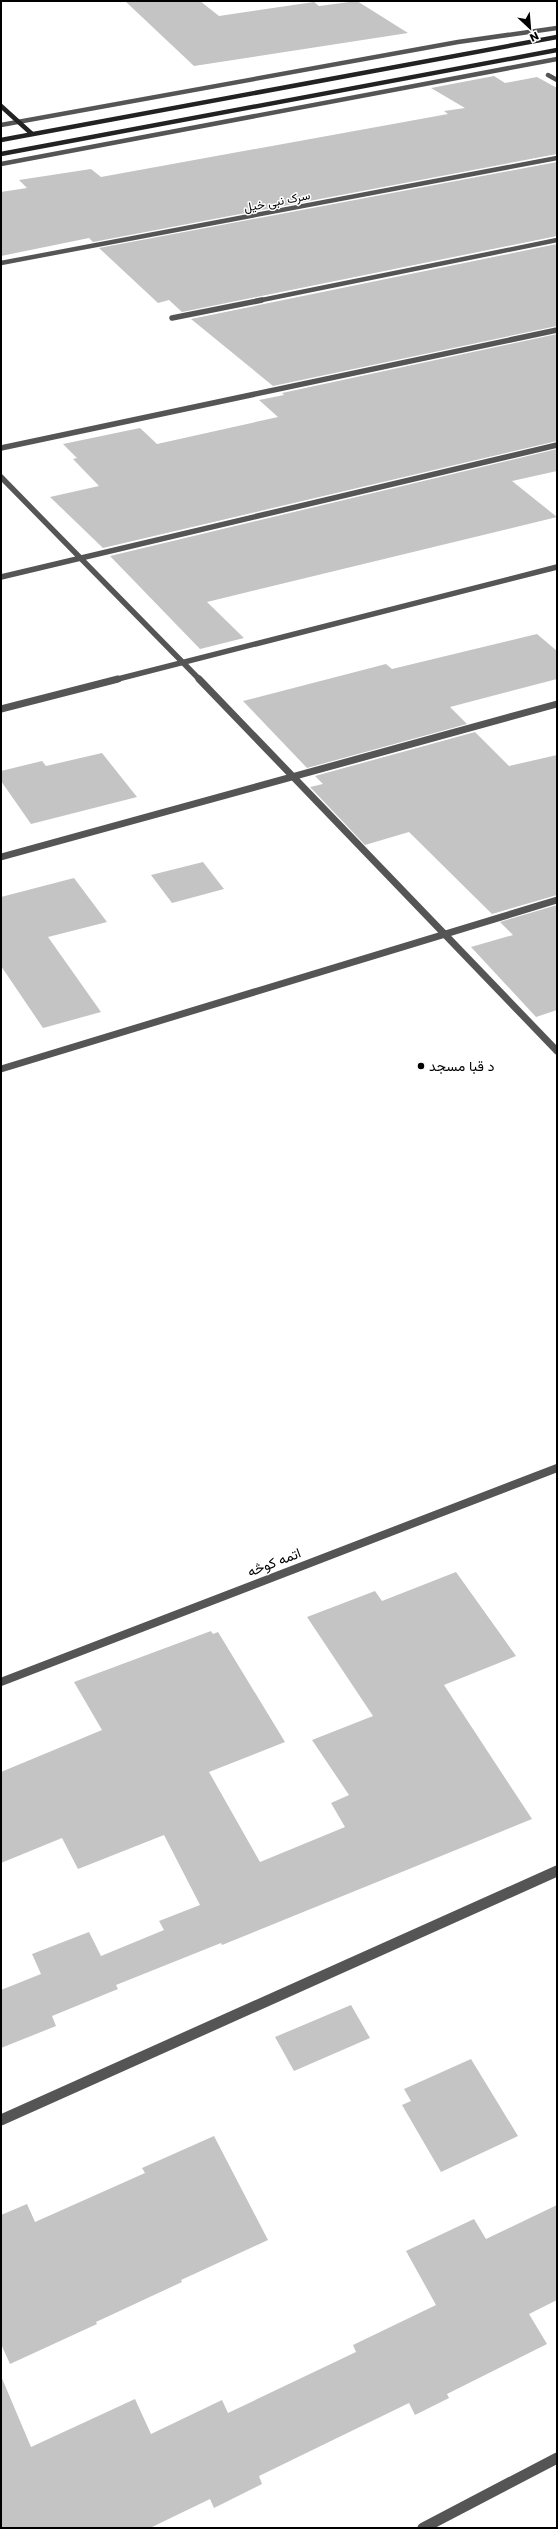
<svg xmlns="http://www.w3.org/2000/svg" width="558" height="2529" viewBox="0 0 558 2529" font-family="Poppins,Vazirmatn,sans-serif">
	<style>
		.building { fill: #c4c4c4 }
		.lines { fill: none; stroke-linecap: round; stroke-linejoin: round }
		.street-far4 { stroke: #555; stroke-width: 4.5 }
		.street-far3 { stroke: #555; stroke-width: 5.5 }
		.street-far2 { stroke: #555; stroke-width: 7 }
		.street-far1 { stroke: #555; stroke-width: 8 }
		.street { stroke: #555; stroke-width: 11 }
		.secondary { stroke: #222; stroke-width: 4.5 }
		.poi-dot { fill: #000; stroke: #fff; stroke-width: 1.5 }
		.labels { text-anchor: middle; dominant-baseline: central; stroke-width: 3; stroke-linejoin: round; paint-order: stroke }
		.far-street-label { font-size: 12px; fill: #000; stroke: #fff }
		.poi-label { font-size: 14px; fill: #000; stroke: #fff; text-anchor: start }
		.street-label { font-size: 14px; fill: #000; stroke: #fff }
	</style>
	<rect width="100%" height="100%" fill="#fff"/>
	<!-- building -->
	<path class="building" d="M125,1H200L219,16L314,2L319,6L357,1L408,33L194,66Z
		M494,76L505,83L537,77L557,88V154L93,242L89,238L1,256V192L27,188L19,180L91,169L101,177L448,114L444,111L465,108L431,88Z
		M557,162V236L182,312L169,300L158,303L99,248Z
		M557,244V326L273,386L191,319Z
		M557,334V441L103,548L50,497L99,486L73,459L77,458L63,444L140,428L157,444L278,417L259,400L284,395L282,393Z
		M557,449V471L512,481L557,517L207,602L244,638L200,649L110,556Z
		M537,634L557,651V679L450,707L467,724L307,768L243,701L386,664L392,669Z
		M475,732L509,766L557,755V895L492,914L409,832L365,845L310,787L323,784L315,776Z
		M102,753L137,797L31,824L1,781V771L42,761L46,766Z
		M203,862L224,889L172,903L151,875Z
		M74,878L107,922L48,937L101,1012L43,1028L1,966V897Z
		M557,905V1010L536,1017L471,947L513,935L500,922Z
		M456,1572L516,1656L444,1685L532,1819L222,1945L221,1943L116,1985L118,1989L52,2016L56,2026L1,2048V1990L41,1974L32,1954L89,1932L101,1956L164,1930L159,1921L200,1905L164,1835L78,1869L62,1838L1,1863V1772L102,1730L74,1682L211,1631L213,1634L218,1632L285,1742L209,1772L260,1862L345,1827L331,1803L349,1795L312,1740L373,1716L307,1617L375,1591L382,1601Z
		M351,2005L370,2038L294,2071L275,2037Z
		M471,2059L518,2136L441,2172L402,2105L411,2101L404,2089Z
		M214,2136L268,2240L181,2280L182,2282L96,2322L97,2324L10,2364L1,2344V2215L27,2204L35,2222L145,2173L142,2168Z
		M557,2205V2300L529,2314L547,2344L447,2394L449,2398L415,2415L409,2403L259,2476L262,2484L214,2508L210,2499L150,2528H1V2376L31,2447L135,2399L151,2434L222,2400L228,2413L356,2352L353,2345L436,2305L406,2251L474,2219L486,2239Z"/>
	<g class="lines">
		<!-- street-far4 -->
		<path class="street-far4" d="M548,75L557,80
			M1,125L458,42L557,28
			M1,164L557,59
			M1,263L557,158
			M257,301L557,240"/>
		<!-- street-far3 -->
		<path class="street-far3" d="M172,318L262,300
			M1,448L557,330
			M1,477L200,680
			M1,577L557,445
			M114,680L557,567"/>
		<!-- street-far2 -->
		<path class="street-far2" d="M199,679L557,1051
			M1,709L118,679
			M1,857L557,704
			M1,1069L557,900"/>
		<!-- street-far1 -->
		<path class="street-far1" d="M1,1682L557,1468"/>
		<!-- street -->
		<path class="street" d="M1,2120L557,1871
			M423,2528L557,2458"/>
		<!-- secondary -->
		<path class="secondary" d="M1,106L32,134
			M1,140L557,37
			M1,154L557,50"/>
	</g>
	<!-- markers -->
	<circle class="poi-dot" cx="421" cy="1066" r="4"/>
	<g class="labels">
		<!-- far-street labels -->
		<g class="far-street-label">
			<text transform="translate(277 201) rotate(-11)">سرک نبی خیل</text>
		</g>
		<!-- poi labels -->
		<g class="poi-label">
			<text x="429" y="1066">د قبا مسجد</text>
		</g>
		<!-- street labels -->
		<g class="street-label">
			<text transform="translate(274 1562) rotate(-21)">اتمه کوڅه</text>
		</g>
	</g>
	<!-- border -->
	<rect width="558" height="2529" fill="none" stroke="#000000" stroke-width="4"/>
	<!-- north arrow -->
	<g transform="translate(530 28) rotate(154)" stroke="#ffffff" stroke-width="3" paint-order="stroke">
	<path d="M0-3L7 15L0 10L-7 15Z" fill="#000000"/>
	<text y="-6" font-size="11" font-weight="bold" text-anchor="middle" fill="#000000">N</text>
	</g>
</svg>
